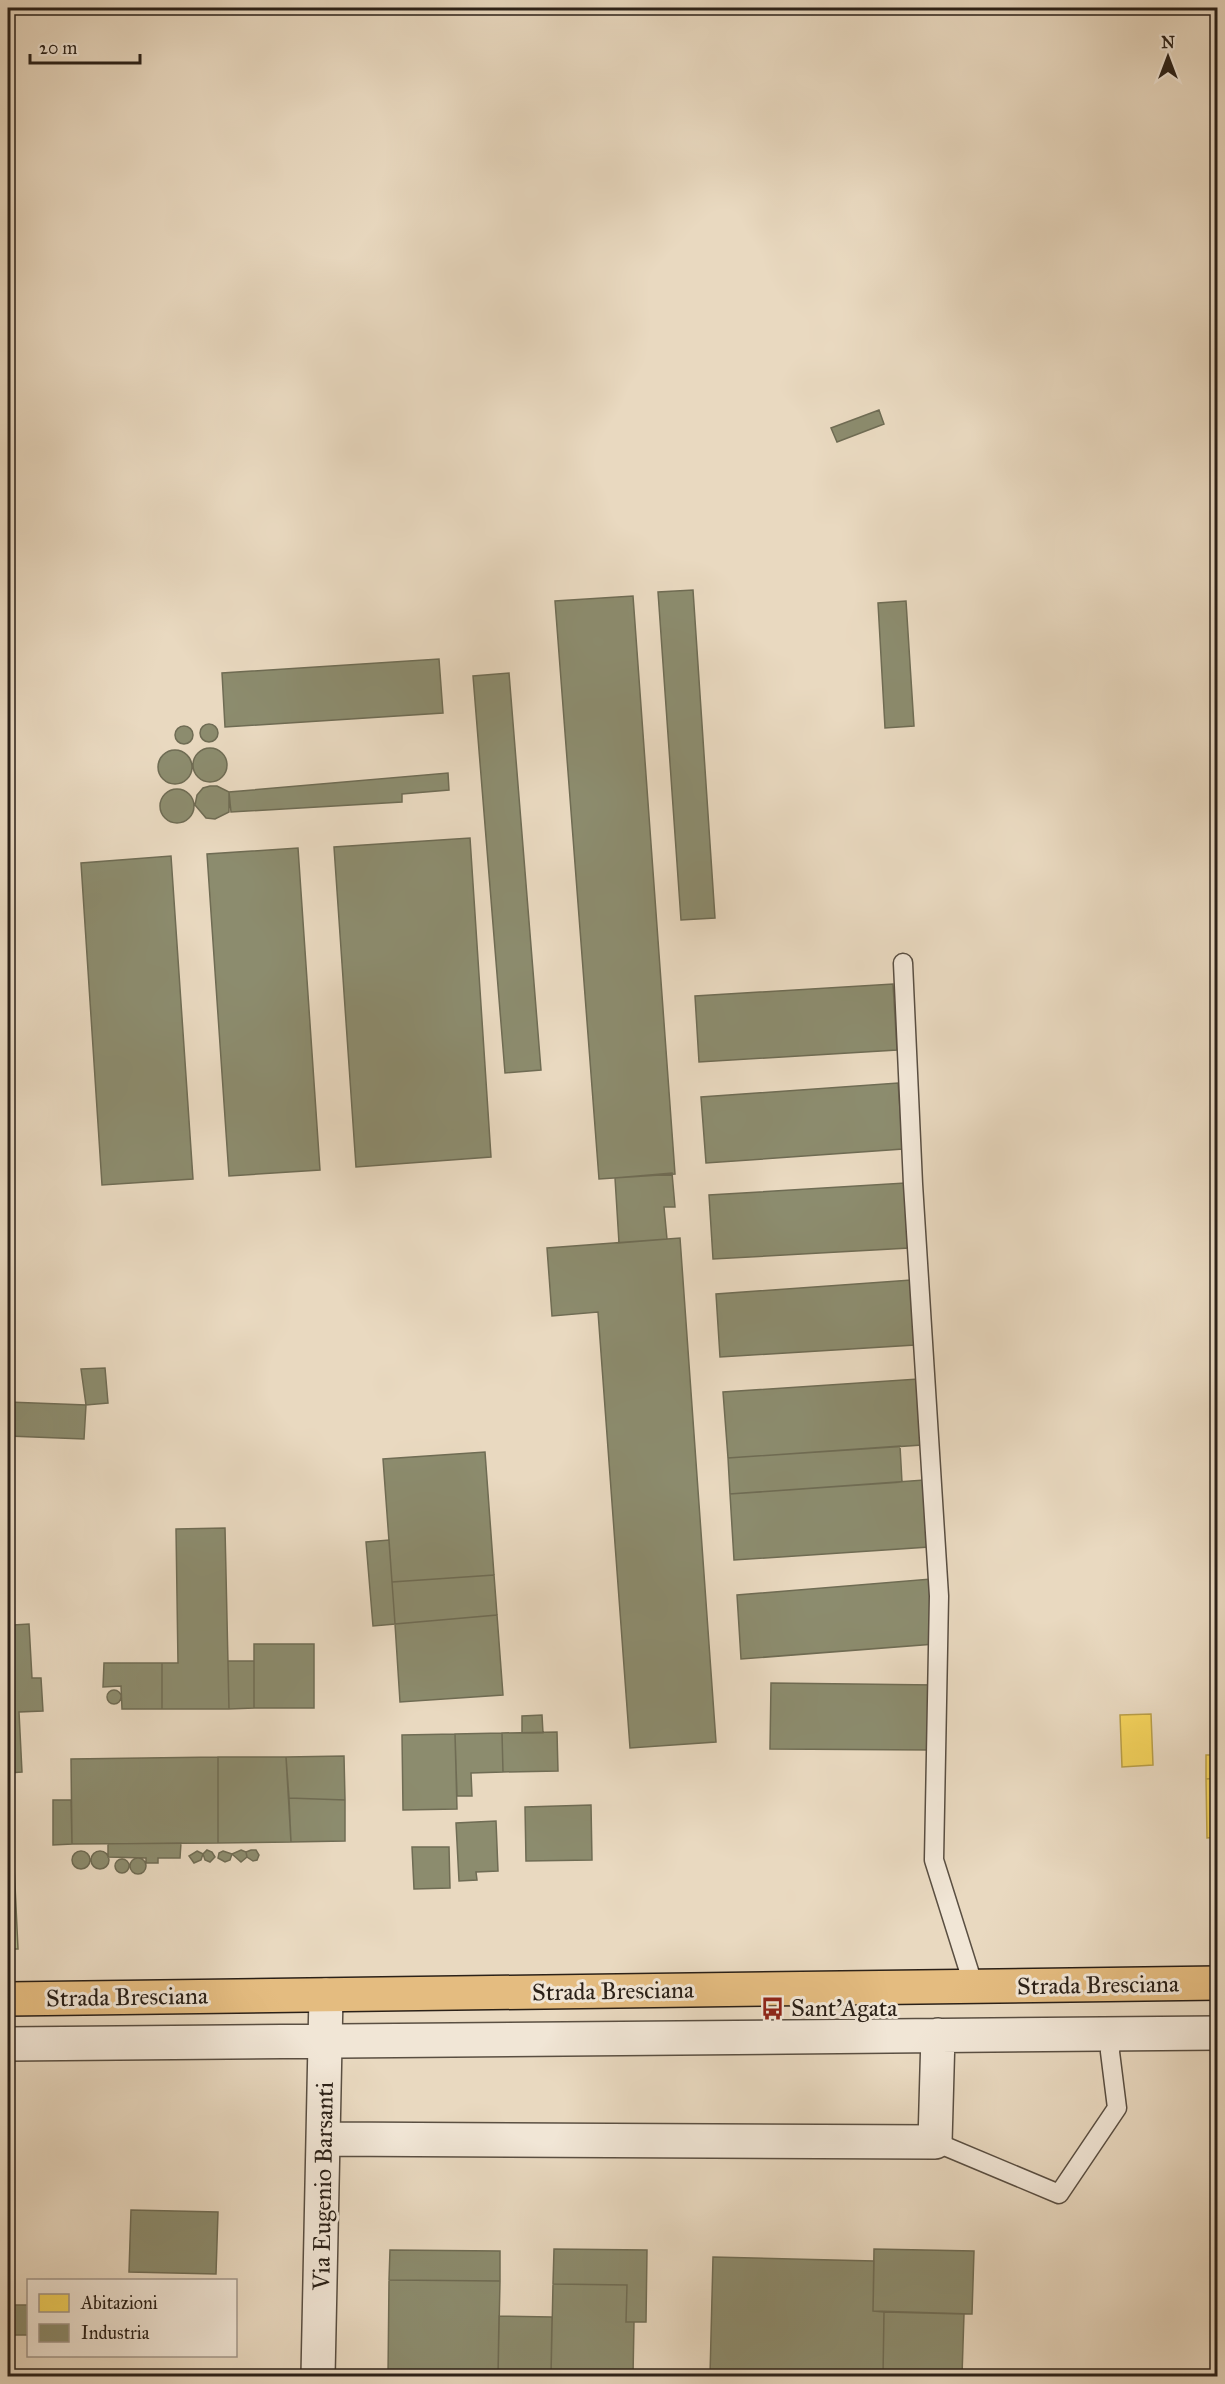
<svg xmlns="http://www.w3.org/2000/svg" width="1225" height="2384" viewBox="0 0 1225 2384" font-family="'IM FELL Great Primer',serif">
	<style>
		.green { fill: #b6bf92; stroke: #707055; stroke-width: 1.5 }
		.homes { fill: #f6d55c; stroke: #b99f48; stroke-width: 1.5 }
		.industry { fill: #8c8c6e; stroke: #6f6c54; stroke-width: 1.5 }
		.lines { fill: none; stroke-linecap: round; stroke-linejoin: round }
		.lane-casing { stroke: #5a4f42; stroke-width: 21 }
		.street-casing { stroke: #5a4f42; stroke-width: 36 }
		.primary-casing { stroke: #2b2118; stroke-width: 36 }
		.lane { stroke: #f1e6d6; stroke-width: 18 }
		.street { stroke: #f1e6d6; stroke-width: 33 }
		.primary { stroke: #e4bc80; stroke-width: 33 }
		.labels { text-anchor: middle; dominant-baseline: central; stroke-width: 6; stroke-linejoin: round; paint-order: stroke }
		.street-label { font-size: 24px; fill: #2b2118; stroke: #f1e6d6 }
		.poi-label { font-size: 24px; fill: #2b2118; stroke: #f1e6d6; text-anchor: start }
	</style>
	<rect width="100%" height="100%" fill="#e9d9c0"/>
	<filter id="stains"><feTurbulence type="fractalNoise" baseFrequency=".00333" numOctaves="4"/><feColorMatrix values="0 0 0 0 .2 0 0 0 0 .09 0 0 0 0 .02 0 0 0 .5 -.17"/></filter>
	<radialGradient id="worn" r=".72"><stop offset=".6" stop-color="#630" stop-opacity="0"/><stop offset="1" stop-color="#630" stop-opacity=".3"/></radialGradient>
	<!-- green -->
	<path class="green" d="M8,1737L18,1949H8Z"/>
	<!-- homes -->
	<path class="homes" d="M1151,1714L1153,1765L1122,1767L1120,1715Z
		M1206,1755H1218V1778L1206,1779Z
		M1218,1778V1837L1207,1838L1206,1779Z"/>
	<!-- industry -->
	<path class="industry" d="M879,410L884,424L837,442L831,428Z
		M693,590L715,918L681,920L658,592Z
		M633,596L675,1174L599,1179L555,601Z
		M906,601L914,726L885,728L878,603Z
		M439,659L443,713L225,727L222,673Z
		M509,673L541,1070L505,1073L473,676Z
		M200 733a9 9 0 1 1 18 0a9 9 0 1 1-18 0Z
		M175 735a9 9 0 1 1 18 0a9 9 0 1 1-18 0Z
		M193 765a17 17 0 1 1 34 0a17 17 0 1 1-34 0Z
		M158 767a17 17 0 1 1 34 0a17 17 0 1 1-34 0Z
		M448,773L449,790L402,794V802L231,812L229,792Z
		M210,786H217L229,792V812L215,819L206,818L195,805L197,795L203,788Z
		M160 806a17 17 0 1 1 34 0a17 17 0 1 1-34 0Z
		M470,838L491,1157L356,1167L334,847Z
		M298,848L320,1170L229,1176L207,854Z
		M171,856L193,1179L102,1185L81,863Z
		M893,984L897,1050L699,1062L695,996Z
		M898,1083L903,1149L706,1163L701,1097Z
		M672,1173L675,1207H664L667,1239L619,1243L615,1178Z
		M905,1183L909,1248L713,1259L709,1195Z
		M680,1238L716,1742L630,1748L598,1312L552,1316L547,1248Z
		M911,1280L915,1345L720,1357L716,1294Z
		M105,1368L108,1403L86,1405L81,1369Z
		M1214,1377H1218V1433Z
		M918,1379L922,1445L728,1458L723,1392Z
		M8,1402L86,1405L84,1439L8,1436Z
		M900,1446L902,1482L730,1494L728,1458Z
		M485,1452L494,1575L392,1582L383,1459Z
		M924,1480L929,1547L734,1560L730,1494Z
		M8,1526L13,1625L29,1624L32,1678H41L43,1711L19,1712L22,1772L8,1773Z
		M225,1528L229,1709H162V1663H178L176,1529Z
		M389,1540L395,1624L373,1626L366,1542Z
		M494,1575L497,1615L395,1624L392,1582Z
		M931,1579L935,1644L741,1659L737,1595Z
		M497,1615L503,1695L400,1702L395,1624Z
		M254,1644H314V1708H254Z
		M228,1661H254V1708L229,1709Z
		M104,1663H162V1709H122L121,1686L103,1687Z
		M771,1683L935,1685L934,1750L770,1749Z
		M107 1697a7 7 0 1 1 14 0a7 7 0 1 1-14 0Z
		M542,1715L543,1733H522V1716Z
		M557,1732L558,1771L503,1772L502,1733Z
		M502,1733L503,1772L471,1773L472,1796H457L455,1734Z
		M455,1734L457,1809L403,1810L402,1735Z
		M344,1756L345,1800L289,1798L286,1757Z
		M218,1757H286L291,1842L218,1843Z
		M218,1757V1843L72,1844L71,1759Z
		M289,1798L345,1800V1841L291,1842Z
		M53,1800H71L72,1844L53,1845Z
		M591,1805L592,1860L526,1861L525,1807Z
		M496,1821L498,1871L476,1872L477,1880L459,1881L456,1823Z
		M181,1843L180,1858H158V1863H146V1858L108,1857V1844Z
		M412,1847H449L450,1888L414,1889Z
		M207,1850L212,1852L215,1857L210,1862L205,1860L203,1854Z
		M241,1850L246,1852L247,1857L241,1862L232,1854Z
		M251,1850H256L259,1855L257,1860L253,1861L247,1857L246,1852Z
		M72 1860a9 9 0 1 1 18 0a9 9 0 1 1-18 0Z
		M197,1851L203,1854L201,1860L194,1863L189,1856Z
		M223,1851L232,1854L230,1860L225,1862L218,1858L219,1853Z
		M91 1860a9 9 0 1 1 18 0a9 9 0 1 1-18 0Z
		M130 1866a8 8 0 1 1 16 0a8 8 0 1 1-16 0Z
		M115 1866a7 7 0 1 1 14 0a7 7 0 1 1-14 0Z
		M131,2210L218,2212L216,2274L129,2272Z
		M554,2249L647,2250L646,2322H626L627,2285L553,2284Z
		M874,2249L974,2251L972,2314L873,2311Z
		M390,2250L500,2251V2281L389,2280Z
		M713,2257L874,2261L873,2311L884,2312L883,2376H710Z
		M389,2280L500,2281L498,2376H388Z
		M553,2284L627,2285L626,2322H634L633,2376H551Z
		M14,2305H28V2335H14Z
		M884,2312L964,2314L962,2376H883Z
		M499,2316L552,2317L551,2376H498Z"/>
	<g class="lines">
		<defs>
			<path id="lane" d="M903,963L913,1184L939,1596L934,1860L974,1987
				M935,2142L1059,2194L1117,2108L1110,2052L1112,2033"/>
			<path id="street" d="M8,2044L1218,2033
				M324,2139L935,2142L938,2035
				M318,2376L326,1995"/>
			<path id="primary" d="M8,1999L1218,1983"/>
		</defs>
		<!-- lane casing -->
		<use href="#lane" class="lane-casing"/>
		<!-- street casing -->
		<use href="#street" class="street-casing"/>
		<!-- primary casing -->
		<use href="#primary" class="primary-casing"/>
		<!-- lane -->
		<use href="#lane" class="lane"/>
		<!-- street -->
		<use href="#street" class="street"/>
		<!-- primary -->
		<use href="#primary" class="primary"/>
	</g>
	<!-- icons -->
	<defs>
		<symbol id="bus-bare" viewBox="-9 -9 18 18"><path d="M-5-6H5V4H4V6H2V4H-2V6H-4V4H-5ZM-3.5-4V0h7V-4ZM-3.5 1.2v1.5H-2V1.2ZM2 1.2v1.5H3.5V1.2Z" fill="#8f2418" stroke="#f1e6d6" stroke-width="2.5" paint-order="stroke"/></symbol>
	</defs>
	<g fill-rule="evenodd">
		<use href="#bus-bare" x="756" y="1992" width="33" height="33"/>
	</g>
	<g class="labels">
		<!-- street labels -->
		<g class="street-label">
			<text transform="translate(1098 1985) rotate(-1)">Strada Bresciana</text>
			<text transform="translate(613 1991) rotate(-1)">Strada Bresciana</text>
			<text transform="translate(127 1997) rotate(-1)">Strada Bresciana</text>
			<text transform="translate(323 2186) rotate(-89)">Via Eugenio Barsanti</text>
		</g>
		<!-- poi labels -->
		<g class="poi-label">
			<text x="791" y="2008">Sant'Agata</text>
		</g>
	</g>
	<!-- margin -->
	<rect width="1225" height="2384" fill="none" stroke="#e9d9c0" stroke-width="30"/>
	<rect x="9" y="9" width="1207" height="2366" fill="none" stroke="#2b2118" stroke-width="3"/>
	<rect x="15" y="15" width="1195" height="2354" fill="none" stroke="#2b2118" stroke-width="1.5"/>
	<!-- legend -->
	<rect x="27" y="2279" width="210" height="78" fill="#f1e6d6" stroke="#a2978a" stroke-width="1.5"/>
	<rect x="39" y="2294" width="30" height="18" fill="#f6d55c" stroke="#a2978a" stroke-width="1.5"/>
	<text x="81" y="2309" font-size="18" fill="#2b2118">Abitazioni</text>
	<rect x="39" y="2324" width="30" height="18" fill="#8c8c6e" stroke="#a2978a" stroke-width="1.5"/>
	<text x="81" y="2339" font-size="18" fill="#2b2118">Industria</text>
	<!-- north arrow -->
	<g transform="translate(1168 57)" stroke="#f1e6d6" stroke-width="4.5" paint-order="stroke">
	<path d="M0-4.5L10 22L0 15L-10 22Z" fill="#2b2118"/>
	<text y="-9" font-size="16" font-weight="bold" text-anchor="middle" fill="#2b2118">N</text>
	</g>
	<!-- scale -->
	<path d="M30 54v9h110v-9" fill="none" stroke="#2b2118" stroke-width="3"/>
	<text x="39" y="54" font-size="18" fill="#2b2118" stroke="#f1e6d6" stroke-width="4.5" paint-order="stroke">20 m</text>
	<rect width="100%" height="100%" filter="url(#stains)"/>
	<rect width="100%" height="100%" fill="url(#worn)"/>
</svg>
